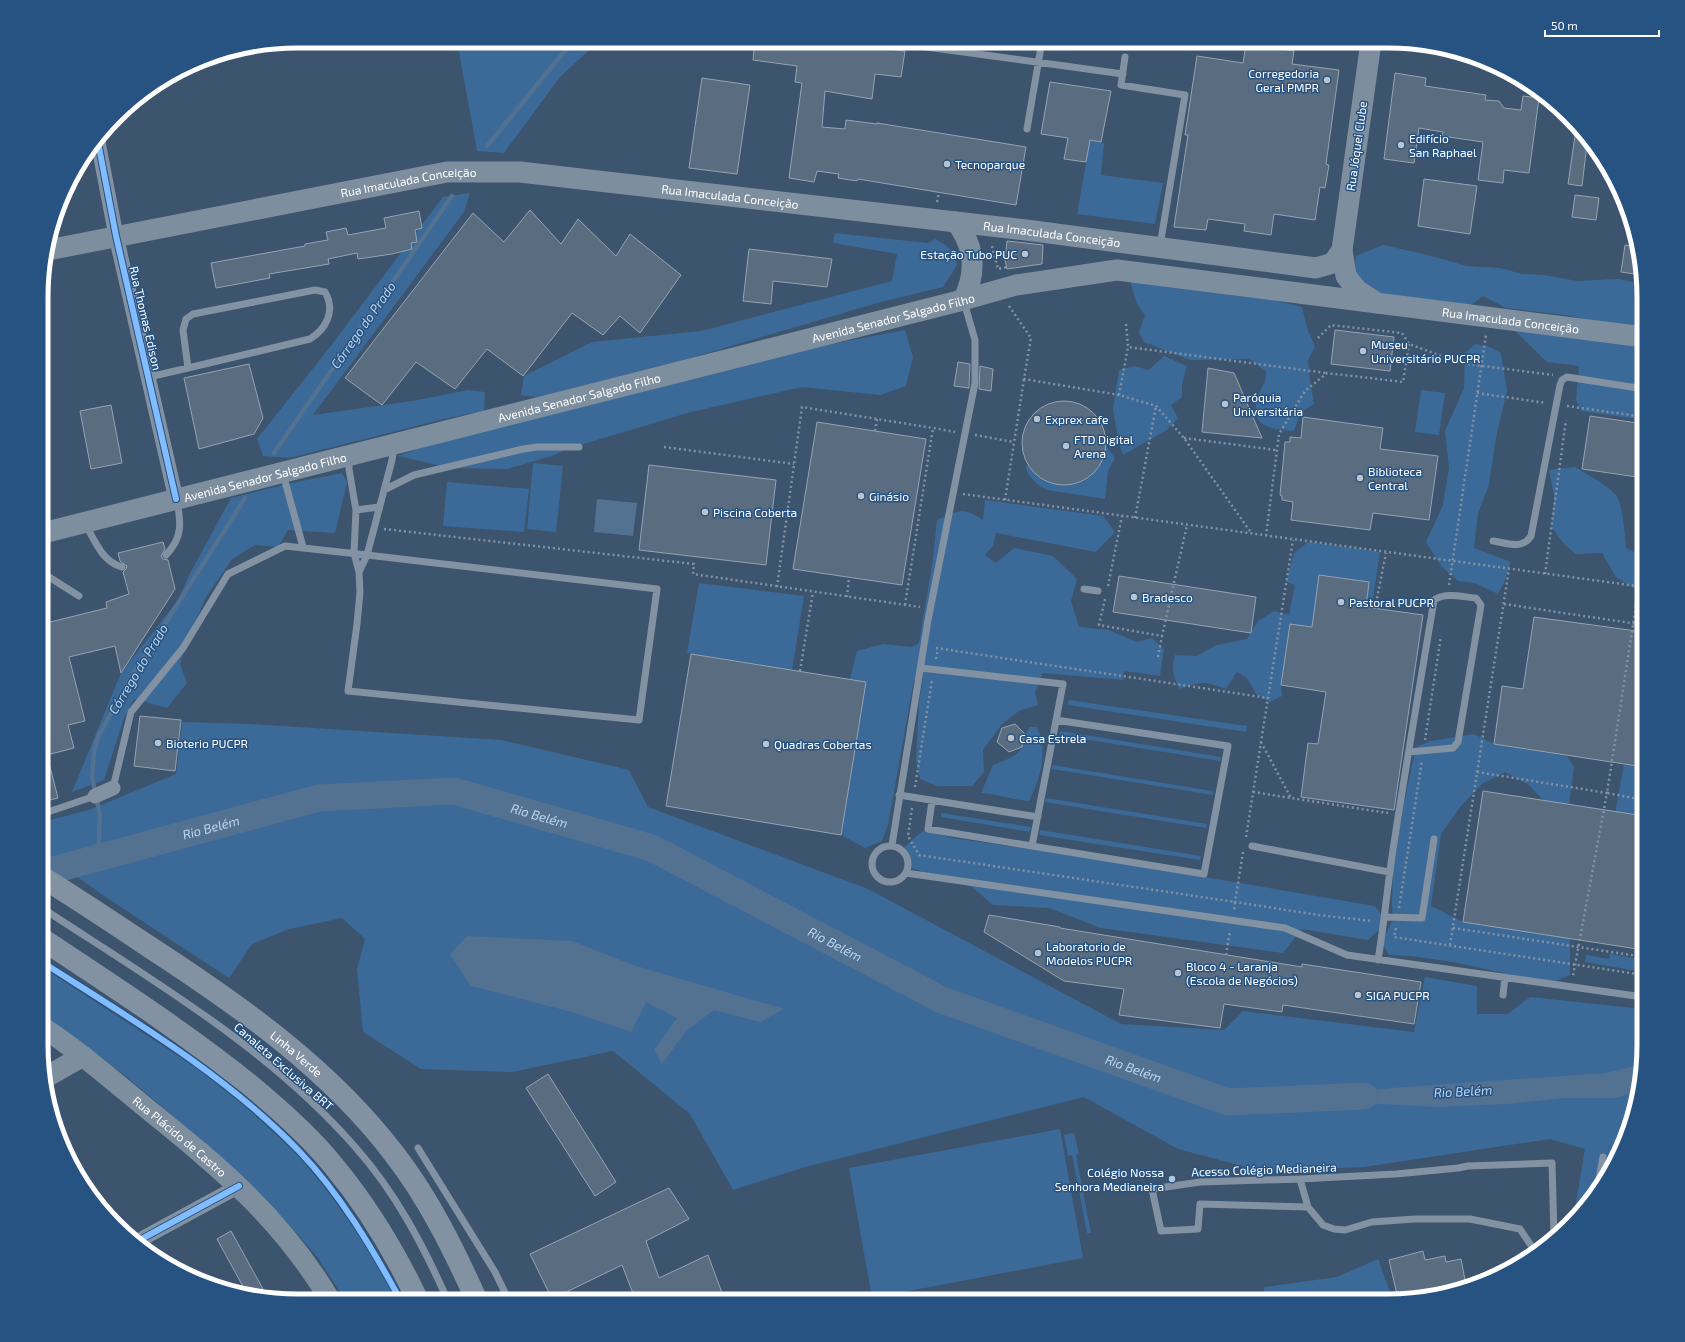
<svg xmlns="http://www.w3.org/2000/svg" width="1685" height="1342" viewBox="0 0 1685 1342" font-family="'Exo 2',sans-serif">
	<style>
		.green { fill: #3c6a98 }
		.water { fill: #537191 }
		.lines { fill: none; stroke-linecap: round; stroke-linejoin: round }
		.stream { stroke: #537191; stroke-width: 4.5 }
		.river { stroke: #537191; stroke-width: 27 }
		.building { fill: #596c80; stroke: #95a3b2 }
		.path { stroke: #8292a3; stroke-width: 2.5; stroke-dasharray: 2 3; stroke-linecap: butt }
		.lane { stroke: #8292a3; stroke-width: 7 }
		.street { stroke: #8292a3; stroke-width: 15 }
		.secondary { stroke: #7d8e9f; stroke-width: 21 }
		.highway { stroke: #8292a3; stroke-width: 22 }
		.cycleway-casing { stroke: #275382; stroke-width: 8 }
		.cycleway { stroke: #80bcff; stroke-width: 6 }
		.poi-dot { fill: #bbc3cc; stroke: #275382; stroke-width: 1.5 }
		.labels { text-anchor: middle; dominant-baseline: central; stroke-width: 3; stroke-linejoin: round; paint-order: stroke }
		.poi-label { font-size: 12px; fill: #fff; stroke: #275382; text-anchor: start }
		.street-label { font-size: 12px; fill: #fff; stroke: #275382 }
		.water-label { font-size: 13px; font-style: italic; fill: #bbd5ee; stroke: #275382 }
		.rim { fill: none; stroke: #fff; stroke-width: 5 }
	</style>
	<rect width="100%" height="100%" fill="#3c546d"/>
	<!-- green -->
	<path class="green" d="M457,41H599L560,77L504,153L477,151Z
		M1090,140L1104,143L1101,175L1163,183L1155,224L1077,214Z
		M470,193L464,212L313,415L412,401L468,390L485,392L484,411L444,419L289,458L263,456L257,439L330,347L443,197Z
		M835,233L928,243L935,239C949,247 954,249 957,265L943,287L877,303L684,360L537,397L521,395L524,376L592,342L701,331L892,281L897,254L833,243Z
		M1383,245L1424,254L1467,266L1500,268L1522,274L1544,275L1577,281L1619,279L1642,284L1644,297V331L1565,315L1506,308L1483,296L1470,306L1374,292L1353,273L1356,256Z
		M1130,281L1189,287L1232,295L1273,300L1302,307L1307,328L1315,347L1308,360L1310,381L1314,404L1300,413L1294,431C1279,429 1256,430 1256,410C1256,405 1255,401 1257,397C1261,388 1267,382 1266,371L1249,359L1190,360L1144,342L1139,332L1145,315L1137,304Z
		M1511,327L1644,342V420L1581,411L1576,400L1579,366L1547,362Z
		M905,330L913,357L906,386L880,395L802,387L691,412L570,448L552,456L507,469L450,468L398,456L452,437L790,352Z
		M1475,344L1490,347L1501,353L1507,391L1496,437L1489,485L1478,513L1474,548L1511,562L1504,583L1498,594L1475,583L1458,581L1441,566L1426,542L1443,505L1449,468L1445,431L1464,388L1465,353Z
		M1164,356L1187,366L1182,384V397L1171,405L1178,418L1167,430L1123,455L1118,439L1113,409L1119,370L1134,366L1149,370Z
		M1421,390L1445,393L1439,435L1415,432Z
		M1106,446L1115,458L1108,471L1105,499L1047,490L1037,484L1028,474L1026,468L1028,465C1057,498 1096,489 1106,446Z
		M533,463L563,466L556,532L527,529Z
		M1575,467C1588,475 1604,483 1615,494C1623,502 1625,536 1626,548L1644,557V572L1638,591L1616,577L1602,553L1576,554L1564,544L1552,528L1554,496L1549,470Z
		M342,473L347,482L335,533L288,530L278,547L255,545L232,559L206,597L190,633L180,664L187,683L167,708L134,699L124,718L104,780L72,792L121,673L178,600L189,575L231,498L292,483Z
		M447,482L529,489L524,532L443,526Z
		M985,500L1103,516L1115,532L1096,552L996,533L993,546L985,555L996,563L1014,548L1053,556L1077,579L1071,601L1079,627L1109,630L1136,642L1152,638L1164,649L1160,676L1124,671L1123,680L1043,673L1035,692L1038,705L1019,711L1002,724L983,750L984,772L972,786H938L920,779L916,760L919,702L923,677L914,680L888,825L882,841L865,848L841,835L866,682L850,679L857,651L883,644L912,647L919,643L933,559L937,520C959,511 961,506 983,520Z
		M1308,542L1380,552L1373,598L1367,597L1369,582L1319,575L1312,627L1290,624L1281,685L1282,696L1270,702L1256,694L1247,678L1237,672L1226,689C1204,681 1202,681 1180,689C1173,678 1171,667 1175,655L1197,656L1216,645L1247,639L1258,621L1274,611L1289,615L1295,585L1286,582L1294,553Z
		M699,583L804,596L792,670L687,653Z
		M1069,700L1247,726L1246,732L1068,705Z
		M182,722L249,724L502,740L629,770L648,807L868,889L1121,1024L1224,1030L1243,1011L1414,1032L1425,977L1477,986V1014H1508L1530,997L1643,1009V1062L1624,1143L1580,1214L1573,1221L1585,1149L1550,1139L1364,1167L1261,1171L1178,1149L1084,1097L805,1167L733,1190L690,1114L613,1051L512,1072L421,1069L363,1032L357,969L365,939L342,918L289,929L252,944L229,978L107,898L42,852V822L89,810L176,774Z
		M1030,727H1037C1049,752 1040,778 1029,801C1013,800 998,794 981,793L993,765C1003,761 1016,758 1022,747C1026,739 1023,736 1030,727Z
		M1060,731L1221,757L1220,761L1059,735Z
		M1474,734L1494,744L1567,756L1574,767L1569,805H1548L1529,785L1505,772L1482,784L1461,806L1441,834L1431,906L1463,922L1570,938V975L1551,983L1453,962L1411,956L1389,955L1382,943L1393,919L1392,904L1393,871L1404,803L1416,747L1431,741Z
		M1624,764L1644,767V824L1614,819Z
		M1052,765L1213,791V795L1052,769Z
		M1046,798L1207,824L1206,828L1045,802Z
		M941,813L1031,827L1030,832L941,817Z
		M924,830L952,838L1097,859L1375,906L1381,914L1380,929L1368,940L1302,929L1283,953L1101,928L1049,908L993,905L972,887L911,868L904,847Z
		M1040,830L1201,856L1200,860L1039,835Z
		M1610,954L1644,960L1643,972L1585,962L1586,955L1609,959Z
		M42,967L198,1069L247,1108L297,1154L325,1188L369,1249L397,1301L345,1300L318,1258L288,1223L250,1184L200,1139L128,1078L92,1051L42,1017Z
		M1060,1129L1083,1258L872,1298L849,1168Z
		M1074,1133L1079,1154L1076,1155L1091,1233H1087L1072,1155L1068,1156L1064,1135Z
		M1378,1259L1393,1300L1265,1301L1264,1287L1337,1277Z"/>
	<!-- water -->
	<path class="water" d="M597,499L637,503L633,536L594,532Z
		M467,936L572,941L633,965L784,1009L760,1022L714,1010L686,1031L662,1064L654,1050L677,1018L646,1002L631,1032L572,1012L471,986L450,954Z
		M1643,1064L1636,1092L1615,1098H1565L1506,1104L1437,1107L1363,1103L1315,1096L1392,1088L1606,1073Z"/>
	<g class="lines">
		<!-- stream -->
		<path class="stream" d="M487,146L573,41
			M274,453L452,196
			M98,859L100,815L92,777L94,751L99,735L133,674L245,498"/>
		<!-- river -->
		<path class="river" id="s1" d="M42,873L319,798L454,791L652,848L942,1000L1228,1102L1364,1096"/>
	</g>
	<!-- building -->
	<path class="building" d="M755,41H828L858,45L859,41H879L878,48L905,51L901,77L875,74L872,99L825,91L822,127L845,129L846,120L877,124V123L1026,147L1016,205L858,179L857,181L838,178L839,174L817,171L814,182L789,178L802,83L795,82L797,66L753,60Z
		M1246,44L1294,51L1292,64L1339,70L1326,164L1329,165L1325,188L1320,187L1315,220L1274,214L1271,235L1244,231L1245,224L1208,219L1206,230L1174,227L1188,135H1185L1197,56L1243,63Z
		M1395,73L1426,78L1425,86L1486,95L1485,100L1499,101L1504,108L1521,110L1523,96L1539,98L1529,173L1504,170L1503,183L1478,180L1483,142L1442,136L1443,132L1419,128L1414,163L1384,159Z
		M702,78L750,85L737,174L689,168Z
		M1050,82L1111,91L1101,142L1090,140L1086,162L1064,159L1068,138L1041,134Z
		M1576,129L1587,144L1582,186L1568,184Z
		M1424,179L1477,186L1470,234L1418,226Z
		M1575,195L1599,198L1596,220L1572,217Z
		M530,210L561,244L578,219L616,256L630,234L681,275L640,333L620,316L603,335L572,313L523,376L487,349L455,389L416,362L382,405L345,378L473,213L504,242Z
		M419,211L422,228L415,230L417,242L411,243L412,249L392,254L358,259L357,253L328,259L329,264L269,274L270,278L216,288L211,263L305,246V244L328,240L326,232L346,228L348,235L386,228L384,218Z
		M1007,241L1043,245L1042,264L1007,269L1005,260Z
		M1625,245L1637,247L1641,275L1621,272Z
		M749,249L832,259L827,287L773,281L771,304L743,301Z
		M1335,330L1394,337L1390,371L1331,364Z
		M958,362L970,364L969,388L954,386Z
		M249,364L263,418L254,434L199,449L184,378Z
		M980,366L993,369L991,391L979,389Z
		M1208,368L1234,373L1262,438L1202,432Z
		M1022 443a42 42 0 1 1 84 0a42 42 0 1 1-84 0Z
		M111,405L122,463L91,469L80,411Z
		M1590,416L1644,424V478L1582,469Z
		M1303,417L1383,428L1380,449L1438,456L1429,520L1373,513L1370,530L1291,520L1293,502L1282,500V496L1280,495L1285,442H1290V437L1301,438Z
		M817,422L926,439L902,585L793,569Z
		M649,465L776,480L766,565L639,550Z
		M163,542L165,549L161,556L163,559L168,560L175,589L121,673L115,646L69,657L85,721L68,725L74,748L47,755L58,798L42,802V624L107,608L106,602L129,594L123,572L126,569L127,566L120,561L118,553Z
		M1319,575L1369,582L1366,607L1423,615L1394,810L1301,797L1308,743L1318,744L1326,692L1281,685L1290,624L1312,627Z
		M1119,576L1256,597L1251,633L1113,612Z
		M1534,617L1644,632V767L1494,744L1502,686L1523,689Z
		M691,654L866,682L841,835L666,806Z
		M140,716L181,720L175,771L134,766Z
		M1015,724L1025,734L1022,747L1009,752L997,742L1002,728Z
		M1483,791L1644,816V950L1463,922Z
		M989,915L1060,927V928L1302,967V964L1421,982L1414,1024L1283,1005L1282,1012L1224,1004L1220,1028L1119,1015L1124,989L1064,981L984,932Z
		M548,1074L616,1182L595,1196L526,1088Z
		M669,1188L689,1219L646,1241L659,1278L708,1255L725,1301H636L622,1265L552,1299L530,1254Z
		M231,1231L263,1289L254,1294L246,1292L217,1239Z
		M1423,1251L1425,1260L1445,1256L1446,1262L1461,1259L1466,1285L1398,1299L1389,1260Z"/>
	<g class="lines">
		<!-- path -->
		<path class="path" d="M937,202L939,192
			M992,246L998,269L1007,267
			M1009,306L1031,338L1024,379L1119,395L1156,406L1184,438L1252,534
			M1126,324L1128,347L1326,373
			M1318,338L1331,325L1402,333L1409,344L1460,363L1553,375
			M1477,393L1546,403
			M1119,395L1128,347
			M1567,406L1644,417
			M875,431L877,419
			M975,435L1014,442
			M1184,438L1276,450
			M664,447L794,464
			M963,494L1644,587
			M1005,500L1024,379
			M1135,518L1156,406
			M384,529L694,564L693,574L920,607
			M1266,536L1279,434L1305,391L1327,373L1403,382L1409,344
			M1545,574L1566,420
			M1449,585L1486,335
			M1108,586L1122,516
			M1639,586L1607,793L1644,800
			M777,587L802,407L933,428
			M847,597L849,577
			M1105,599L1099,625L1162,636L1187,525
			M1504,604L1644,625
			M905,605L933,428L955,432
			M1375,608L1386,553
			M936,648L1268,698
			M1158,657L1162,636
			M936,659L938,649
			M800,671L813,592
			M1425,740L1441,636
			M1261,742L1291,798L1388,813
			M1477,772L1607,793L1573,976
			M915,787L932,680
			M1253,792L1291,798
			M912,808L908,836L919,855L1235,902L1234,911
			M1246,837L1293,540
			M1243,852L1235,902L1318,915L1373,921
			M1399,908L1422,760
			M1396,928L1394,937L1643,975
			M1453,928L1644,957
			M1450,945L1509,569
			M1226,955L1230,930"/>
		<!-- lane -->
		<path class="lane" d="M1069,41L1087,43L1095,41
			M919,46L1123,74
			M1125,57L1121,85L1185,95L1160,246
			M1027,129L1042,41
			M149,377L188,368L310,339C326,329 336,311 325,292L315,290L193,314L186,319L183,330L188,368
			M283,474L303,547
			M384,490L414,475L523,449L537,447H579
			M356,510L379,507
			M86,525C95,542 103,562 122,567
			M1493,541C1507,543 1522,550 1531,536L1560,385L1562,380L1567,377L1644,389
			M166,555C183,537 181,523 177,501
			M43,570L49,577L79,596
			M359,572L367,555L392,460L394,447
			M1084,589L1098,591
			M921,668L1063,684L1032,846L1204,874L1228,746L1056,720
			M113,788L131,712L183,648L228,574L285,546L367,555L657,589L639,720L348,691L357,624L360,592L359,572L354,553L356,510L349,469V458
			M899,795L1038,817
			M932,801L928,829L1032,846
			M42,814L95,796
			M892,845L928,620L975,383V340L964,302
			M1252,846L1389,872
			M872 864a18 18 0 1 1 36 0a18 18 0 1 1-36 0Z
			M906,873L1285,928L1347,955L1643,997
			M42,908C152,980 269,1048 356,1148C396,1193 424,1247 448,1301
			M1384,917L1422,918L1434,839
			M1378,960C1385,919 1388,878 1395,837C1407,758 1421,679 1434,600C1446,592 1462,597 1476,598L1481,605L1458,742L1453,748L1409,752
			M1503,995L1505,977
			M418,1148L495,1272L509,1301
			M1300,1179L1308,1207
			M1598,1185L1603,1157
			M1536,1253L1520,1229L1470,1219H1415L1372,1222L1345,1230L1334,1229L1323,1225L1308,1207L1200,1204L1198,1229L1161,1231L1152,1189L1200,1182L1300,1179L1396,1174L1458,1168L1468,1166L1552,1163L1554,1237"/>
		<!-- street -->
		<path class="street" d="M98,142L116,236L176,499
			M95,796L113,788
			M136,1242L239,1186"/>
		<!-- secondary -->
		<g class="secondary">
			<path d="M1371,42L1342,250L1346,276L1357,290L1377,303"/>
			<path d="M956,222C975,246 977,273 963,300"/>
			<path id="s2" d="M48,250L447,172H520L1026,230L1316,268L1333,263L1342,250"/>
			<path id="s3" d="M43,533L963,300L1016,285L1117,270L1644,337"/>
			<path id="s4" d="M42,1027C79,1051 111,1079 145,1107C218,1166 281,1217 330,1300"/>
			<path d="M46,1077L83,1056"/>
		</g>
		<!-- highway -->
		<g class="highway">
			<path id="s5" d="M42,877C79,900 115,924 151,948C240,1006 330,1069 395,1155C429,1199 454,1250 477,1301"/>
			<path d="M42,939C113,986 184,1032 250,1085C279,1109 309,1135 333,1165C367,1206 395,1252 418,1301"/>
		</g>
		<defs>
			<path id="cycleway" d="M98,142L116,236L176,499
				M42,962C131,1019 225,1074 299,1151C341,1195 372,1248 401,1301
				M136,1242L239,1186"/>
		</defs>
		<!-- cycleway casing -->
		<use href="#cycleway" class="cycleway-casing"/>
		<!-- cycleway -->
		<use href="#cycleway" class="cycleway"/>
	</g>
	<!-- markers -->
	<g class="poi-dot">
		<circle cx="1327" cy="80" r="4"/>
		<circle cx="1401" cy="145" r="4"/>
		<circle cx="947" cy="164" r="4"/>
		<circle cx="1025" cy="254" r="4"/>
		<circle cx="1363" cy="351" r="4"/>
		<circle cx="1225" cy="404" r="4"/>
		<circle cx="1037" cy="419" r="4"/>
		<circle cx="1066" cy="446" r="4"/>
		<circle cx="1360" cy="478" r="4"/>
		<circle cx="861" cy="496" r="4"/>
		<circle cx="705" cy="512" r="4"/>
		<circle cx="1134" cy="597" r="4"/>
		<circle cx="1341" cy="602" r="4"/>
		<circle cx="1011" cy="738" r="4"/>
		<circle cx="158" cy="743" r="4"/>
		<circle cx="766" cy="744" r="4"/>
		<circle cx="1038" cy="953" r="4"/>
		<circle cx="1178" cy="973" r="4"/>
		<circle cx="1358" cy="995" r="4"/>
		<circle cx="1172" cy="1179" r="4"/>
	</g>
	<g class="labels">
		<!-- poi labels -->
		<g class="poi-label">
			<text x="1319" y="73" text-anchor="end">Corregedoria<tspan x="1319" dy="14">Geral PMPR</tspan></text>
			<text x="1409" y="138">Edifício<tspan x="1409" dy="14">San Raphael</tspan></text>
			<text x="955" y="164">Tecnoparque</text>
			<text x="1017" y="254" text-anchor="end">Estação Tubo PUC</text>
			<text x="1371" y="344">Museu<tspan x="1371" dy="14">Universitário PUCPR</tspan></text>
			<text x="1233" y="397">Paróquia<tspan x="1233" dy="14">Universitária</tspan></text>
			<text x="1045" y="419">Exprex cafe</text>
			<text x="1074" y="439">FTD Digital<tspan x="1074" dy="14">Arena</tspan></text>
			<text x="1368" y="471">Biblioteca<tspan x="1368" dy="14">Central</tspan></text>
			<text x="869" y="496">Ginásio</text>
			<text x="713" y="512">Piscina Coberta</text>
			<text x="1142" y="597">Bradesco</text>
			<text x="1349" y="602">Pastoral PUCPR</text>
			<text x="1019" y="738">Casa Estrela</text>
			<text x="166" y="743">Bioterio PUCPR</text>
			<text x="774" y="744">Quadras Cobertas</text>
			<text x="1046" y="946">Laboratorio de<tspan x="1046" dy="14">Modelos PUCPR</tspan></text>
			<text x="1186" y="966">Bloco 4 - Laranja<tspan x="1186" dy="14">(Escola de Negócios)</tspan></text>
			<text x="1366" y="995">SIGA PUCPR</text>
			<text x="1164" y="1172" text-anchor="end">Colégio Nossa<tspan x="1164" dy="14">Senhora Medianeira</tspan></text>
		</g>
		<!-- street labels -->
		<g class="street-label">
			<text transform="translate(1356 146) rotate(-82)">Rua Jóquei Clube</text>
			<text stroke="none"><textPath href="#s2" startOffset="367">Rua Imaculada Conceição</textPath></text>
			<text stroke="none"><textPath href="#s2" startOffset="691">Rua Imaculada Conceição</textPath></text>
			<text stroke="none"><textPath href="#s2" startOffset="1015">Rua Imaculada Conceição</textPath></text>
			<text stroke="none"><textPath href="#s3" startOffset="877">Avenida Senador Salgado Filho</textPath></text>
			<text transform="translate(146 318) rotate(77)">Rua Thomas Edison</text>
			<text stroke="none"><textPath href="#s3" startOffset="1503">Rua Imaculada Conceição</textPath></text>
			<text stroke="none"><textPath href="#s3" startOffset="553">Avenida Senador Salgado Filho</textPath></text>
			<text stroke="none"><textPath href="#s3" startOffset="229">Avenida Senador Salgado Filho</textPath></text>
			<text stroke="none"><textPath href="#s5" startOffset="310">Linha Verde</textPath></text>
			<text transform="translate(284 1066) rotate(41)">Canaleta Exclusiva BRT</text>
			<text stroke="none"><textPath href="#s4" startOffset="176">Rua Plácido de Castro</textPath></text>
			<text transform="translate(1264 1169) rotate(-2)">Acesso Colégio Medianeira</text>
		</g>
		<!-- water labels -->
		<g class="water-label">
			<text transform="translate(363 325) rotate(-55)">Córrego do Prado</text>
			<text transform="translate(138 669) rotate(-59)">Córrego do Prado</text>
			<text stroke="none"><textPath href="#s1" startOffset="511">Rio Belém</textPath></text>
			<text stroke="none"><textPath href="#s1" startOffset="175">Rio Belém</textPath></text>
			<text stroke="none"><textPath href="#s1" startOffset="835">Rio Belém</textPath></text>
			<text stroke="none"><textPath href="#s1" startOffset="1159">Rio Belém</textPath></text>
			<text transform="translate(1463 1091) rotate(-3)">Rio Belém</text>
		</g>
	</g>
	<!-- crop -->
	<path d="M0 0H1685V1342H0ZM297 48H1388A249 249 0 0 1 1637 297V1045A249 249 0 0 1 1388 1294H297A249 249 0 0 1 48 1045V297A249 249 0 0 1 297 48Z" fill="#275382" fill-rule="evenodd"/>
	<path class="rim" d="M297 48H1388A249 249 0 0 1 1637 297V1045A249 249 0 0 1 1388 1294H297A249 249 0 0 1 48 1045V297A249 249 0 0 1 297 48Z"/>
	<!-- scale -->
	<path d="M1545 30v6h114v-6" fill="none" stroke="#ffffff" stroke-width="2"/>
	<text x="1551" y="30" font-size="12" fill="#ffffff" stroke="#275382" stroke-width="3" paint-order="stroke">50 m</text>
</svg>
